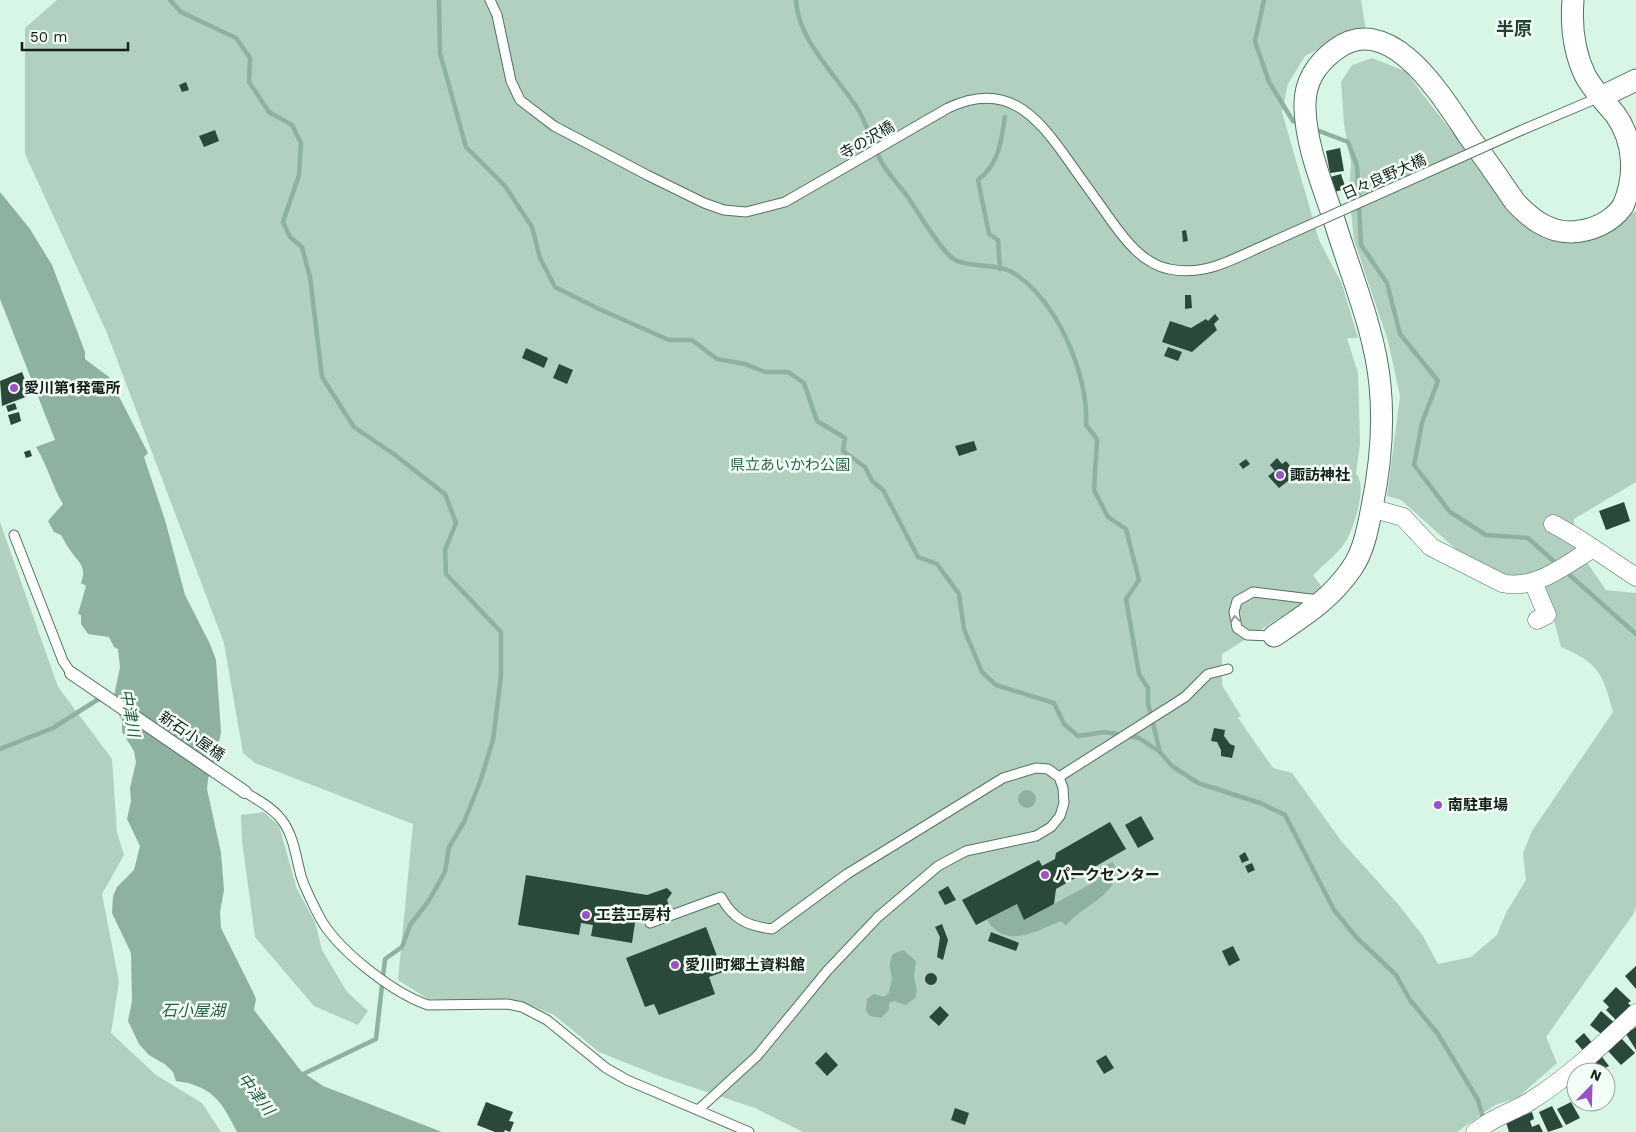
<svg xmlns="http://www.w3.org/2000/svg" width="1636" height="1132" viewBox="0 0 1636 1132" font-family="'Work Sans','Noto Sans JP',sans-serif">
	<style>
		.green { fill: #b2d0c0 }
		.water { fill: #8fb19f }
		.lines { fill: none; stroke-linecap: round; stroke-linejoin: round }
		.stream { stroke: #8fb19f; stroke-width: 4.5 }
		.building { fill: #2b493b }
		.service-casing { stroke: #557163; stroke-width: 11 }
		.pedestrian-casing { stroke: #557163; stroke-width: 14 }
		.minor-casing { stroke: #557163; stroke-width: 19 }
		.tertiary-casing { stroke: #557163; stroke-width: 23 }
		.service { stroke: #fff; stroke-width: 9 }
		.pedestrian { stroke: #fff; stroke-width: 12 }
		.minor { stroke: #fff; stroke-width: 18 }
		.tertiary { stroke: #fff; stroke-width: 21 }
		.service-bridge-casing { stroke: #557163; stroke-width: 11; stroke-linecap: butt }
		.service-bridge { stroke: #fff; stroke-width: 9 }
		.oneway { stroke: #959a98 }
		.poi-dot { fill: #9c52c5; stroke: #f2fef7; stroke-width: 2 }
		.labels { text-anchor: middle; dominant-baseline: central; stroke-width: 5; stroke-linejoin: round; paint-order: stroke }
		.street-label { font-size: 15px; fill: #141f1a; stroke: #f2fef7 }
		.poi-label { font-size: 15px; font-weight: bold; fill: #141f1a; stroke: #f2fef7; text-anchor: start }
		.park-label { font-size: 15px; fill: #2b654b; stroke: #f2fef7 }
		.water-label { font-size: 16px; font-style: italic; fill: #245e45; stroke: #f2fef7 }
		.quarter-label { font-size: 18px; font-weight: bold; fill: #253f32; stroke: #f2fef7 }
	</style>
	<rect width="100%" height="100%" fill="#d7f6e5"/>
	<!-- green -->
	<path class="green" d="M57,0H1361L1366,31L1339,39L1305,56L1288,84L1282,112L1319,240L1342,284L1358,338H1347L1358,373L1360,443L1356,474C1368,485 1354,528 1346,541C1339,553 1323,565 1313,575L1324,590L1222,654V685L1241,716L1238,718L1273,768L1292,773L1342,842L1398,904L1423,936L1438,964L1471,957L1497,935L1506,913L1526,880L1523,853L1532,831L1613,712C1603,674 1599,663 1561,647L1546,590L1528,574L1512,580L1467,559L1401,500L1387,496L1400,396L1388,341L1354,240L1349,192L1351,163L1344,124L1341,82L1352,65L1372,58L1405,71L1504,200L1593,238L1636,211V482L1574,519L1575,545L1606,590L1636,593V906L1634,913L1546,1037L1557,1063L1517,1098L1495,1105L1457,1132H803L755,1108L659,1076L599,1052L554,1015L521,1001L428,999L398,980L413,824L255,763L243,753L224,643L107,333L25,154V28Z
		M0,522L58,687L112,759L117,832L124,855L102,894L119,982L111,1033L156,1075L202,1103L221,1132H0Z
		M264,812L279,826L297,889L315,922L322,950L347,992L368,1011L358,1025L314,1006L255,937L242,841L241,815Z"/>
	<!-- water -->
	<path class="water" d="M0,192L30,229L52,265L85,352V359L109,377L148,453L144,457L165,520L185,595L210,644L216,660L221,732L216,757L208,779L207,789L221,853L224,890L220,912L221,928L253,992L256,999L254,1010L301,1071L323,1086L442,1132H237C224,1107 217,1091 188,1083C184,1082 180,1082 176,1081L173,1072L166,1065L149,1055L139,1044L128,1021L132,1001L131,953L112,913L113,896L117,887L134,870L140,846L127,819L131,801L130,788L136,762L134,751L122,732V720L117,711L114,696L120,667L118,649L114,647L109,637L88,634L81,624V615L78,614L86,586L81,583C87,566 79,563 70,550C66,545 64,540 61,535L54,532L48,521L63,504C52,486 48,466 36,447L55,440L0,299Z
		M1018 799a9 9 0 1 1 18 0a9 9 0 1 1-18 0Z
		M1113,862C1126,894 1082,904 1066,926L1061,921C1037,931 1005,950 987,920L1017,904L1025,920L1096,881L1098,869Z
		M903,950L916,961L914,977L917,991L915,998L906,1005L894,1001L889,1003V1010L881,1018L870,1016L866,1011L867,999L874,994L884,997L889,993C889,988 892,983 892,978C890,966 888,967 893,954Z"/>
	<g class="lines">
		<!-- stream -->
		<path class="stream" d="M170,0L181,12L236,38L250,58L249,82L269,112L292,125L301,143L299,175L283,222L290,237L302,247L310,277L322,377L354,427L395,455L445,494L456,523L445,550L446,574L501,632V676L493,740L480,782L464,822L449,847L445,872L428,902L410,925L402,947L385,959L376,1039L299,1076
			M439,0L440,53L466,147L505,186L532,227L540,258L555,287L599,309L669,340H692L717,359L745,364L765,372H788L804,383L817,421L845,438L843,451L865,467L872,481L883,490L918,557L937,564L959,594L964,629L982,672L996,685L1054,703L1064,724L1078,736L1105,732L1139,738L1160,752L1172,766L1198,783L1260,803L1285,815L1334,910L1357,938L1396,975L1410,1000L1438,1034L1478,1100L1483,1118
			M796,0C797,40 839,78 859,111C868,127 873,146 882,163C889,175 899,185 907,196C917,210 942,253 955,260C967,267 996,264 1010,271C1056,296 1089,375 1086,425L1097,439L1094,490L1108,517L1126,529L1139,580L1126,599L1139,674L1148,688V703L1160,752
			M1264,0L1255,41L1269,82L1293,121L1300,124
			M1314,129L1348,142L1357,166L1361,245L1387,283L1400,334L1438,381L1422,423L1414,465L1450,512L1486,535L1528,538L1558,565
			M1000,269L998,240L989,234L978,180C999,164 1001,142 1005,117
			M1564,570L1636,634
			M0,749L53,728L97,700L104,698"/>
	</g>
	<!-- building -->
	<path class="building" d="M186,82L189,90L182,92L179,85Z
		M215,130L219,141L204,147L199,136Z
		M1340,148L1344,171L1330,173L1326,151Z
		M1341,174L1346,189L1334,192L1330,177Z
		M1186,230L1188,241L1183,242L1182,231Z
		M1185,295H1191L1192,308L1185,309Z
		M1215,314L1219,319L1214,324L1217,330L1192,352L1162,342L1170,321L1191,328L1206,319L1208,321Z
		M1168,347L1182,352L1178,361L1164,356Z
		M526,348L548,358L544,368L522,358Z
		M559,364L573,370L567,384L553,378Z
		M22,372L31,395L2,406L0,381Z
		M15,403L17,409L8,412L6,406Z
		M19,412L21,421L11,425L8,415Z
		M974,441L977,450L959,456L955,446Z
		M30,450L32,456L26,458L24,452Z
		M1277,458L1282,464L1286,461L1297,474L1279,488L1268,476L1275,471L1270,465Z
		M1246,459L1250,464L1243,469L1239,464Z
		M1624,502L1630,521L1606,530L1599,511Z
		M1214,728L1225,730L1224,736L1230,744L1235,746L1232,758L1221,756V750L1217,742L1211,741Z
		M1141,816L1154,839L1138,848L1125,825Z
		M1110,822L1126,849L1056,889L1054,904L1024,920L1017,904L976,925L962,900L1039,860L1042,866L1055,859L1056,853Z
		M1245,852L1249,860L1242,863L1239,856Z
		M1252,863L1255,870L1248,873L1245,866Z
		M526,875L647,895L667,888L672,893L667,900L670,908L635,923L632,943L591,936L593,925L581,923L579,935L518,925Z
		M948,886L956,900L945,905L938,892Z
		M942,924L948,940L943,960L937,957L940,937L935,927Z
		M706,927L723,972L709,977L715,994L659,1015L654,1004L645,1007L626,958Z
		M991,932L1019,943L1016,951L988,941Z
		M1233,946L1240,960L1229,966L1222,951Z
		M1636,966V989L1625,976Z
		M925 979a6 6 0 1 1 12 0a6 6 0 1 1-12 0Z
		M1616,987L1631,1001L1628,1003L1632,1007L1618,1022L1606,1010L1609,1007L1603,1001Z
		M940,1006L949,1015L939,1026L929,1017Z
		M1601,1011L1616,1024L1605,1037L1590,1025Z
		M1636,1027V1050L1626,1034Z
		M1584,1033L1594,1045L1585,1053L1575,1041Z
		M1621,1038L1635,1053L1621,1065L1607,1050Z
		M826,1052L838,1065L827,1076L815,1063Z
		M1600,1054L1609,1066L1598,1072L1590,1061Z
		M1106,1055L1114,1068L1104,1074L1096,1061Z
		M1576,1074V1101L1575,1102L1563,1082Z
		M486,1102L513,1112L509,1121L514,1122L510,1132L505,1130L504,1132H495L477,1125Z
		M1571,1102L1580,1118L1566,1125L1557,1109Z
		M1552,1106L1563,1127L1548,1132L1539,1112Z
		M955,1108L969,1113L965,1125L951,1120Z
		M1532,1112L1534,1119L1530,1121L1532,1127L1539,1124L1543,1132H1509L1506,1122Z"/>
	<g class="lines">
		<defs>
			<path id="service" d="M490,0L497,15L511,81L520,100L529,107L554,126L647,175L704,203L724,210L746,212L785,202L948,108C1007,80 1037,116 1068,160C1082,180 1096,199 1110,219C1125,240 1143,264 1169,269C1201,276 1228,262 1256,249
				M1522,130L1600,97
				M14,535L63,661L71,673
				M1274,636L1247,635L1237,628L1234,612L1237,601L1253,592L1319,600
				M1059,777L1185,697L1208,674L1228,669
				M245,792C257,800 272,807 281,819C294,835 296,858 301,876C305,889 312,902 318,914C334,948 393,993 428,1005L507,1004L522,1007L547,1020L606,1068L627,1080L749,1132
				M650,923L721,897C733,919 747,926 772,929L847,874L1003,778L1036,768L1048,769L1059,777L1063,788L1064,803L1060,816L1051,827L1036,836L966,851L938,866L878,917L827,971L757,1056L698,1110"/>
			<path id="pedestrian" d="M71,673L245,792"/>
			<path id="minor" d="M1371,508L1403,517L1431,547L1502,583C1535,591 1565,565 1592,549
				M1553,524C1582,539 1608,559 1636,577
				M1533,582L1547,615L1537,620
				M1475,1132C1492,1117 1514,1112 1532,1100C1570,1076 1604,1043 1636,1013"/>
			<path id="tertiary" d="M1601,97L1636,80
				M1274,636C1305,615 1331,599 1352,568C1364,551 1368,527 1372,507C1380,468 1384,425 1380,385C1375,331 1352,278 1336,226C1324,188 1306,148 1305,108C1304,83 1315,65 1335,50C1390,8 1443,98 1468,135C1484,157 1500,180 1515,202C1530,218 1547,232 1571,232C1591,231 1611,223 1623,206C1636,176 1635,142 1615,114C1605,102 1592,89 1585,75C1574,52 1571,25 1573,0"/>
		</defs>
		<!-- service casing -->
		<use href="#service" class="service-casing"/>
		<!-- pedestrian casing -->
		<use href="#pedestrian" class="pedestrian-casing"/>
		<!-- minor casing -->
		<use href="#minor" class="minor-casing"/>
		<!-- tertiary casing -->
		<use href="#tertiary" class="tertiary-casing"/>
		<!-- service -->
		<use href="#service" class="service"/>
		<!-- pedestrian -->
		<use href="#pedestrian" class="pedestrian"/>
		<!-- minor -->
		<use href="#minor" class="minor"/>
		<!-- tertiary -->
		<use href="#tertiary" class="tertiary"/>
		<defs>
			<path id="service-bridge" d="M1256,249L1522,130"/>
		</defs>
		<!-- service-bridge casing -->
		<use href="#service-bridge" class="service-bridge-casing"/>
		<!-- service-bridge -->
		<use href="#service-bridge" class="service-bridge"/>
	</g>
	<!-- one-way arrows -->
	<defs><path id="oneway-chevron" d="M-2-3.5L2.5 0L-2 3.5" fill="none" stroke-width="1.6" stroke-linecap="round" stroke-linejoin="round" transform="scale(1.25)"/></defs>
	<use class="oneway" href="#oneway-chevron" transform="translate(1235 619) rotate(-98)"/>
	<!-- markers -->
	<g class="poi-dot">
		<circle cx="14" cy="388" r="5"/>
		<circle cx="1280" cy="475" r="5"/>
		<circle cx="1438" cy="805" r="5"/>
		<circle cx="1045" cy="875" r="5"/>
		<circle cx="586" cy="915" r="5"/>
		<circle cx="675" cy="965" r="5"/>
	</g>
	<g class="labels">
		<!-- street labels -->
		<g class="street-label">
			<text transform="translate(867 140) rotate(-30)">寺の沢橋</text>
			<text transform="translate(1384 177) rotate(-24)">日々良野大橋</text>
			<text transform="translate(192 736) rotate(34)">新石小屋橋</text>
		</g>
		<!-- poi labels -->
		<g class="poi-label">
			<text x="24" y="388">愛川第1発電所</text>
			<text x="1290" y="475">諏訪神社</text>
			<text x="1448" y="805">南駐車場</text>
			<text x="1055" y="875">パークセンター</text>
			<text x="596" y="915">工芸工房村</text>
			<text x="685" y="965">愛川町郷土資料館</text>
		</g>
		<!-- park labels -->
		<g class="park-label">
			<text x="790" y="465">県立あいかわ公園</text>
		</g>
		<!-- water labels -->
		<g class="water-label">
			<text transform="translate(130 713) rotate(80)">中津川</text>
			<text x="193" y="1010">石小屋湖</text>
			<text transform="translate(256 1094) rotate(52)">中津川</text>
		</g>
		<!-- quarter labels -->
		<g class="quarter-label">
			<text x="1514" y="28">半原</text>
		</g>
	</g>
	<!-- north arrow -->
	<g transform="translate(1591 1087) rotate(23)"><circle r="24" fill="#f2fef7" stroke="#99a59f"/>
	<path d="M0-4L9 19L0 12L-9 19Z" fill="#9c52c5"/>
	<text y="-8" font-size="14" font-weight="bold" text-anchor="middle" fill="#141f1a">N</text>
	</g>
	<!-- scale -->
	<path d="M22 42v8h106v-8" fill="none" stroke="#141f1a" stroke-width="2.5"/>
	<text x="30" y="42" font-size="15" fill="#141f1a" stroke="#f2fef7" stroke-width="4" paint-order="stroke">50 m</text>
</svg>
